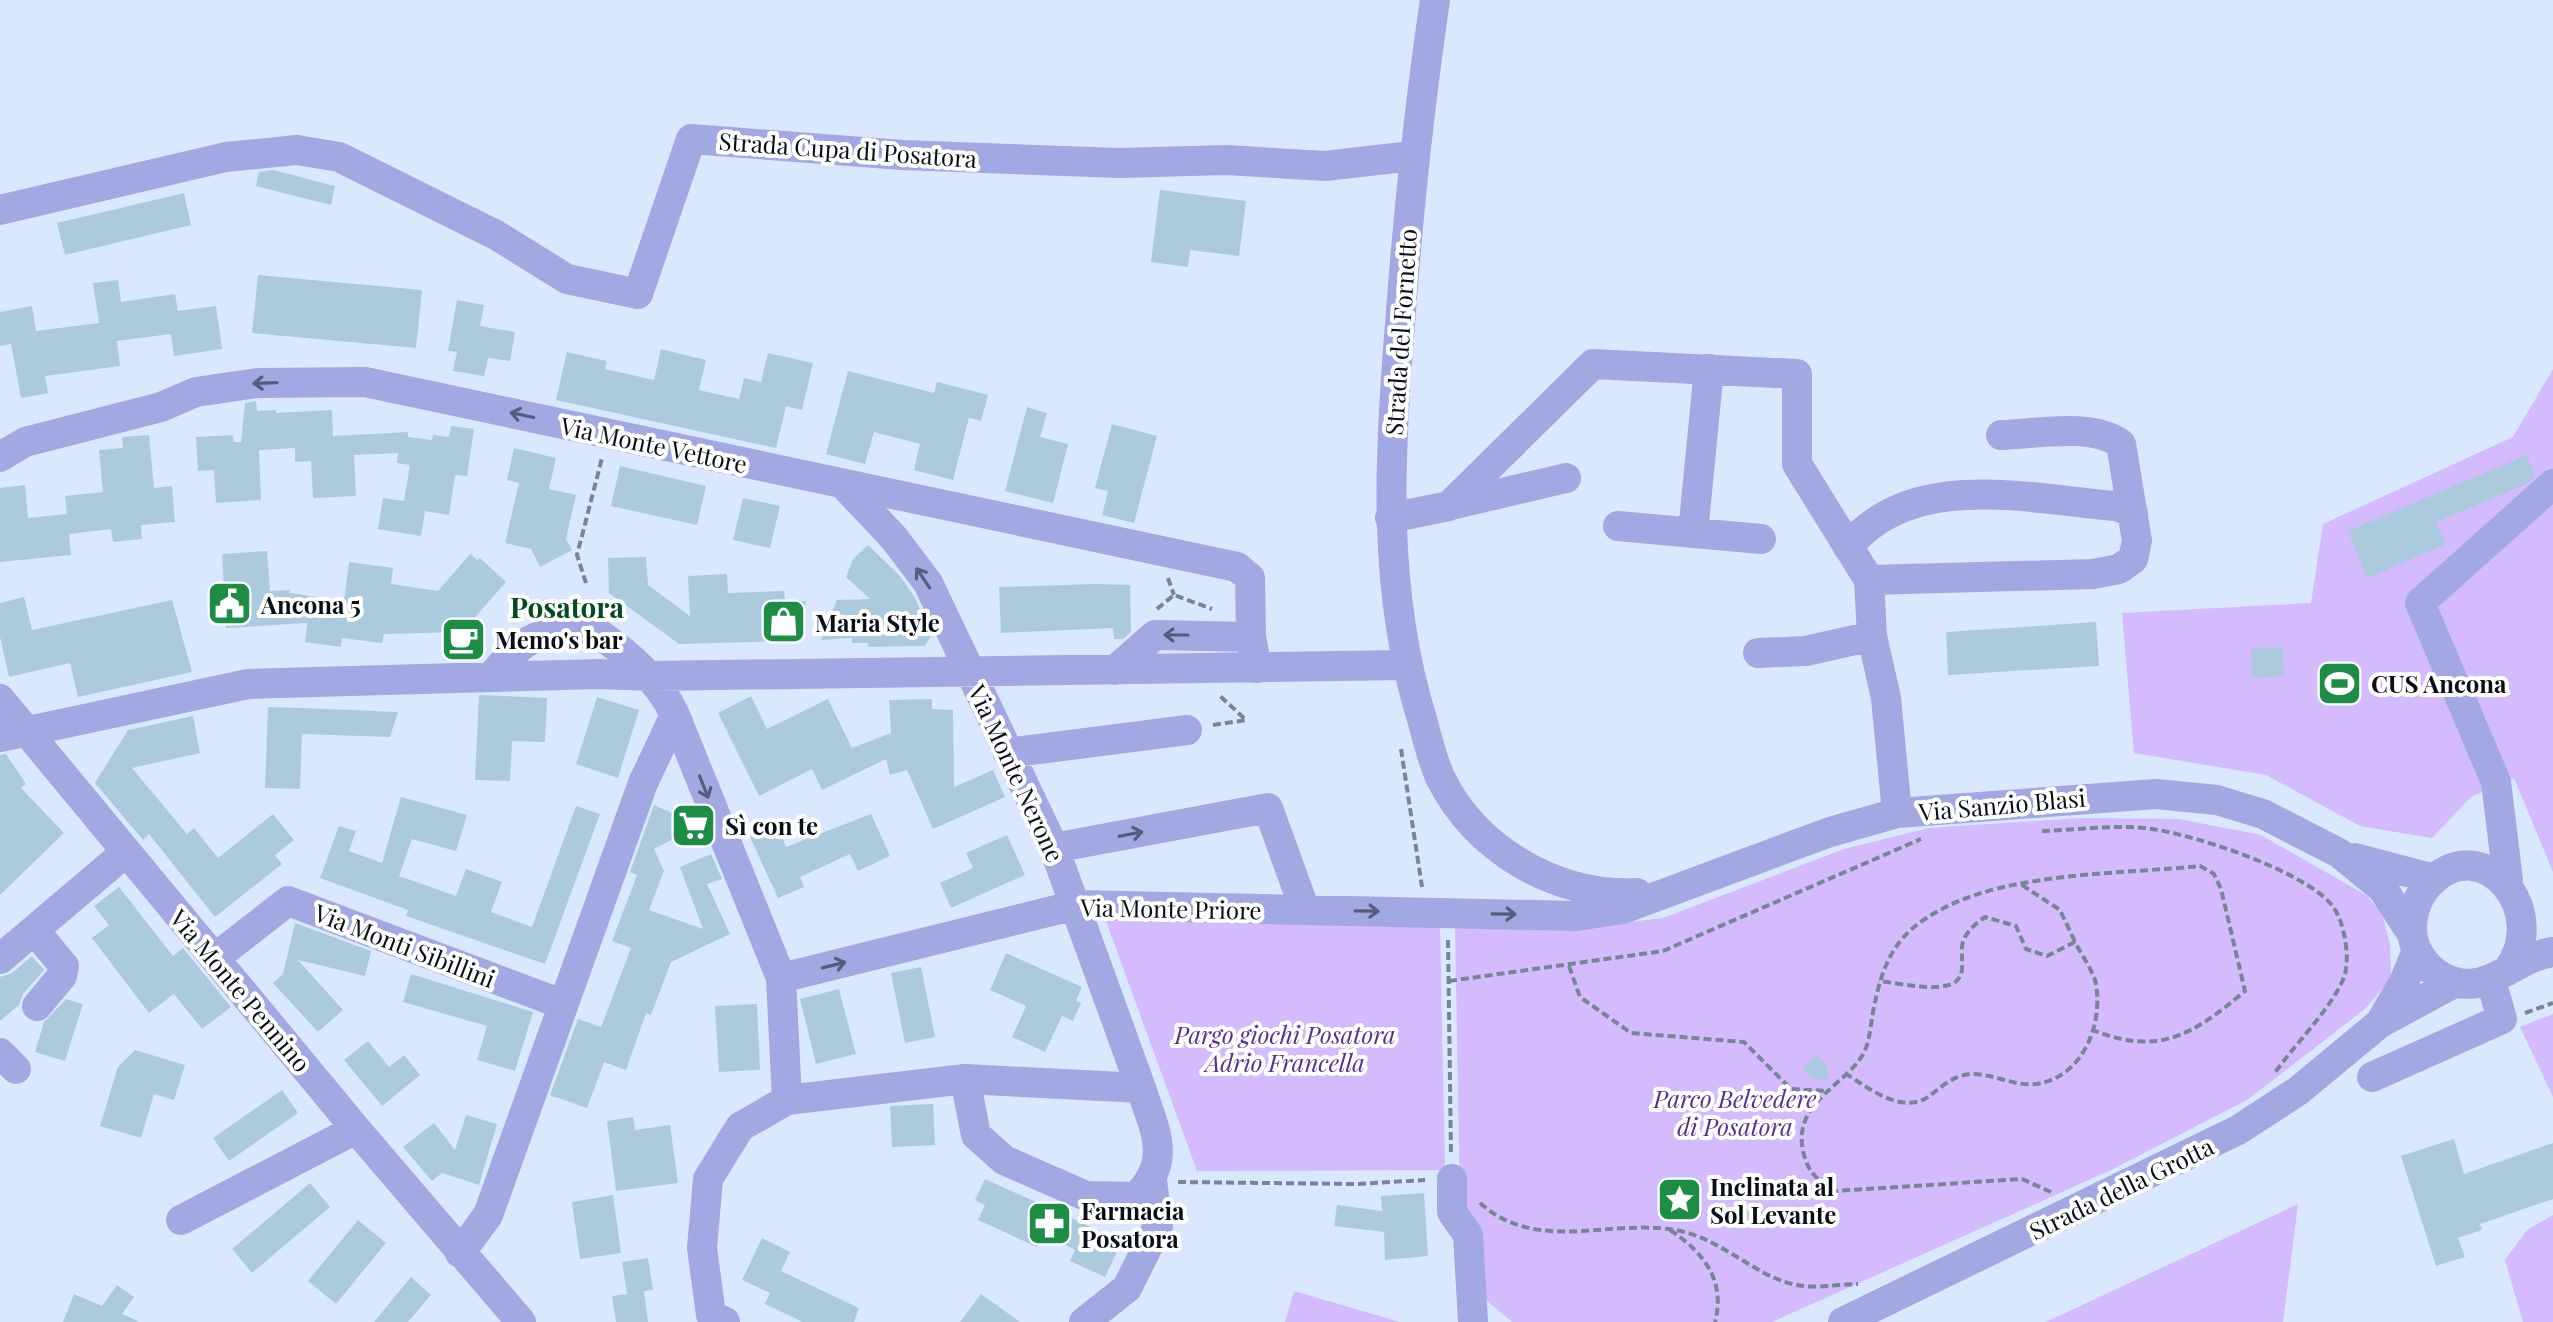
<svg xmlns="http://www.w3.org/2000/svg" width="2553" height="1322" viewBox="0 0 2553 1322" font-family="'Playfair Display',serif">
	<style>
		.green { fill: #d3bbfd }
		.building { fill: #abcade }
		.lines { fill: none; stroke-linecap: round; stroke-linejoin: round }
		.path { stroke: #798495; stroke-width: 4; stroke-dasharray: 8 4; stroke-linecap: butt }
		.minor { stroke: #a2a8e1; stroke-width: 30 }
		.oneway { stroke: #565c7c }
		.labels { text-anchor: middle; dominant-baseline: central; stroke-width: 8; stroke-linejoin: round; paint-order: stroke }
		.street-label { font-size: 24px; fill: #090f18; stroke: #fff }
		.poi-label { font-size: 24px; font-weight: bold; fill: #090f18; stroke: #fff; text-anchor: start }
		.park-label { font-size: 24px; font-style: italic; fill: #5a2d8e; stroke: #fff }
		.quarter-label { font-size: 28px; font-weight: bold; fill: #004c1f; stroke: #fff }
	</style>
	<rect width="100%" height="100%" fill="#d9e8ff"/>
	<!-- green -->
	<path class="green" d="M2553,369V872L2514,778L2471,797L2432,838L2360,826L2266,775L2134,753L2122,613L2311,603L2323,524L2513,437Z
		M2081,818L2179,819L2261,835L2366,895L2382,913L2390,944L2391,978L2365,1009L2247,1100L2111,1170L1772,1322H1512L1484,1298L1460,1203L1455,925L1587,927L1663,918L1844,849L1929,828Z
		M1106,921L1440,925L1445,1170L1197,1171Z
		M2553,1014V1097L2520,1027Z
		M2298,1204L2283,1322H2046Z
		M2553,1215V1322H2523L2505,1260L2527,1230Z
		M1294,1291L1400,1322H1285Z"/>
	<!-- building -->
	<path class="building" d="M273,170L335,186L331,205L256,186L259,172Z
		M1160,190L1246,201L1239,256L1190,250L1188,267L1151,262Z
		M184,193L191,225L65,255L57,223Z
		M258,275L422,290L416,348L252,333Z
		M118,280L121,302L175,294L178,311L216,306L222,349L174,356L171,334L117,341L120,366L45,376L48,393L21,398L11,344L0,346V312L32,306L36,331L99,323L93,283Z
		M457,300L484,305L480,326L515,332L510,361L488,358L484,376L453,371L457,352L448,351Z
		M661,349L706,360L699,390L739,399L744,378L761,382L768,353L813,363L802,410L786,406L776,448L556,400L567,352L607,361L605,369L654,380Z
		M848,371L934,393L937,382L988,395L981,421L969,418L953,480L914,470L920,444L874,432L865,464L826,454Z
		M256,401L257,411L276,410V413L332,410L333,436L408,432V437L432,440L433,435L449,437L451,426L474,429L467,476L455,475L449,515L425,511L421,536L378,529L383,498L404,501L410,465L397,463L398,453L354,455L356,496L313,498L311,461L295,462V448L259,450L261,500L216,503L214,470L198,471L196,437L233,435L234,442H241L245,403Z
		M1027,407L1047,413L1040,437L1068,444L1053,503L1005,491Z
		M1112,424L1157,436L1134,523L1102,515L1108,491L1095,488Z
		M149,435L154,488L172,486L175,522L141,525L142,539L113,542L111,529L69,534L71,555L0,562V488L25,485L28,518L67,514L65,496L103,492L99,450L123,448L122,437Z
		M514,448L556,458L549,489L576,495L566,539L572,550L540,567L531,549L505,543L519,483L507,480Z
		M2527,455L2535,476L2526,484L2436,522L2446,544L2367,578L2348,531Z
		M620,466L706,486L697,525L611,506Z
		M743,498L780,506L770,548L733,540Z
		M868,545L900,576L915,598L932,634L925,646L868,647V643H852V638L821,640L837,600L870,599L846,577L853,559Z
		M267,551L270,591L290,590V593L344,601L349,562L393,568L391,584L438,591L470,554L477,560L480,558L506,582L462,632L384,634L382,643L342,638L341,647L305,642L307,623L226,628L222,554Z
		M646,557L648,585L690,616L688,576L727,574L728,593L784,591L785,601H806L796,641L679,644L609,593L608,558Z
		M1095,584L1130,585L1131,632L1123,639H1114L1113,628L1001,633L999,587Z
		M24,597L32,630L172,600L192,672L78,697L70,663L9,677L0,637V603Z
		M2096,622L2099,666L1948,675L1946,632Z
		M2282,647L2284,676L2253,678L2251,649Z
		M479,695L547,698L545,742L512,741L510,781L475,780Z
		M751,696L767,729L828,699L852,748L891,733L889,700L932,699V709L953,710L954,787L993,770L1005,797L933,829L907,770L890,775L886,759L822,790L812,769L759,796L718,713Z
		M597,697L639,710L618,778L576,764Z
		M268,707L303,708L398,712L390,737L302,734L300,789L265,788Z
		M193,716L200,753L132,768L187,834L194,828L218,858L273,814L294,840L275,855L282,864L215,917L149,834L143,840L95,783L128,730Z
		M6,754L26,784L21,788L64,833L0,895V755Z
		M401,797L467,815L456,851L412,839L399,876L456,896L466,869L502,882L491,912L532,927L576,806L600,814L545,964L406,916L408,910L320,878L339,826L356,831L349,851L382,863Z
		M654,805L700,825L654,849L664,871L649,910L703,929L680,867L711,854L722,879L707,884L730,934L671,962L651,1015L646,1013L626,1070L604,1062L587,1108L550,1095L578,1019L601,1027L631,948L612,941L637,875L630,872Z
		M871,814L890,856L858,871L850,854L800,877L804,887L778,898L750,837L777,825L786,847Z
		M1007,835L1025,875L951,908L940,883L973,868L966,853Z
		M119,887L173,956L183,948L231,1007L202,1029L174,994L149,1013L92,938L109,925L94,906Z
		M295,923L371,951L365,976L298,960L343,1010L318,1032L273,983L283,974Z
		M1006,953L1082,987L1076,1001L1081,1003L1073,1021L1062,1016L1045,1052L1012,1037L1026,1006L990,990Z
		M32,956L44,970L23,994L19,1005L0,1021V977L12,973Z
		M921,967L935,1037L905,1043L891,973Z
		M411,974L533,1012L515,1071L477,1060L487,1026L403,1002Z
		M839,989L856,1054L816,1064L800,999Z
		M66,999L83,1004L65,1061L35,1052L44,1022Z
		M757,1004L760,1070L719,1072L715,1006Z
		M368,1041L389,1067L404,1055L420,1075L382,1106L344,1060Z
		M135,1050L185,1065L174,1100L154,1094L141,1138L100,1126L118,1067Z
		M1817,1055L1827,1065L1828,1080L1813,1079L1803,1069Z
		M282,1090L298,1113L229,1161L213,1138Z
		M933,1104L935,1145L892,1147L890,1106Z
		M466,1115L497,1124L479,1185L442,1173L432,1181L403,1147L434,1123L455,1150Z
		M633,1117L635,1130L670,1125L678,1183L616,1191L607,1121Z
		M2454,1139L2464,1174L2553,1143V1199L2480,1224L2482,1230L2458,1238L2465,1257L2436,1266L2401,1156Z
		M985,1179L1122,1241L1105,1277L1070,1261L1075,1250L1043,1233L1037,1247L978,1220L985,1205L975,1200Z
		M310,1183L330,1207L252,1273L232,1249Z
		M1424,1193L1428,1256L1385,1260L1384,1232L1334,1226L1337,1205L1382,1211L1381,1196Z
		M613,1195L621,1253L580,1259L572,1202Z
		M358,1220L386,1243L336,1304L308,1281Z
		M762,1238L790,1252L781,1271L859,1308L854,1322H803L765,1304L770,1293L742,1280Z
		M648,1258L653,1290L644,1291L648,1322H616L612,1296L627,1294L622,1262Z
		M411,1277L431,1295L408,1322H374Z
		M117,1285L134,1297L122,1314L140,1322H63L74,1294L102,1306Z
		M981,1294L1020,1322H960Z"/>
	<g class="lines">
		<!-- path -->
		<path class="path" d="M1168,578L1174,595
			M586,583L577,555L602,458
			M1157,609L1174,595L1212,609
			M1213,725L1246,720L1219,695
			M1401,749L1422,887
			M2042,831C2077,830 2117,824 2152,829C2196,835 2303,871 2331,904C2344,919 2350,955 2345,974C2336,1004 2293,1046 2274,1074
			M2022,885L2060,910L2075,942
			M1448,940L1451,1155
			M1569,966L1580,997L1631,1033L1744,1042L1791,1089L1828,1091
			M1449,981L1663,951L1921,839
			M2525,1013L2553,1003
			M1845,1073C1867,1087 1901,1115 1928,1097C1939,1089 1950,1078 1964,1075C1989,1070 2011,1087 2036,1084C2083,1078 2105,1022 2095,980C2091,968 2081,954 2075,942L2047,956L2026,949L2016,926L1985,917C1975,924 1963,934 1962,947C1961,968 1969,985 1936,987C1918,988 1897,983 1879,981
			M1178,1182L1357,1184L1425,1180
			M2051,1192L2022,1179L1836,1191C1817,1180 1808,1173 1803,1151C1792,1099 1852,1084 1866,1048C1870,1037 1871,1023 1873,1012C1883,960 1896,932 1944,908C2013,872 2123,874 2200,866L2214,874L2221,889L2245,991C2194,1034 2159,1057 2093,1030
			M1480,1203C1535,1252 1602,1221 1668,1229C1719,1234 1755,1278 1797,1285C1815,1289 1839,1284 1858,1284
			M1670,1230C1703,1252 1726,1280 1715,1322"/>
		<!-- minor -->
		<path class="minor" d="M1435,0C1419,108 1408,215 1400,324C1389,457 1382,591 1422,719C1427,738 1432,759 1440,777C1475,850 1557,897 1637,893
			M0,210L226,157L297,150L339,157L496,235L567,279L638,294L691,139L902,155L1120,163L1226,160L1325,166L1412,156
			M0,457L25,442L161,407L196,392L257,383L365,382L1237,567L1250,578L1251,637L1257,668
			M844,485L894,538L928,583L1054,848L1141,1088
			M1451,505L1566,478
			M1390,518L1449,506L1593,364L1797,374V464L1869,580L1872,636L1886,698L1897,813
			M1618,526L1761,539
			M1693,533L1709,369
			M1848,547C1912,469 2028,499 2116,506L2133,513
			M1869,580L2093,574L2119,569L2133,559L2137,541L2121,444C2091,422 2038,434 2001,435
			M1758,653L1806,651L1872,636
			M1115,670L1155,635L1251,637
			M492,676C532,628 539,634 598,633C630,656 658,679 675,715L781,978L1076,905L1576,916L1623,909L1830,832L1897,813L2156,794L2217,800L2263,814L2339,853L2383,889L2412,934
			M0,699L356,1129L521,1322
			M0,737L248,684L599,674L651,676L1405,665
			M1008,753L1187,730
			M1054,848L1268,808L1305,910
			M2355,858L2434,879
			M2508,880L2496,782L2420,603L2553,484
			M34,930L64,966L62,976L37,1006
			M216,957L288,901L562,1004
			M0,959L126,852
			M2507,971C2553,911 2481,828 2429,884C2417,897 2412,911 2412,929C2412,949 2426,969 2444,978C2487,999 2513,957 2553,952
			M781,978L787,1100
			M2380,1023L2405,980L2417,950
			M0,1053L16,1069
			M2372,1077L2502,1019L2491,981
			M1452,1179V1212L1468,1235L1473,1322
			M181,1220L356,1129
			M460,1253L488,1215L643,783L675,715
			M725,1322L711,1315L702,1248L708,1179L740,1127L787,1100L965,1079L1141,1088C1155,1132 1173,1160 1136,1197L1086,1196L1004,1160L976,1135L965,1079
			M1084,1322L1127,1288L1158,1226L1152,1181
			M1843,1322L2238,1130L2298,1091L2380,1023L2456,982"/>
	</g>
	<!-- one-way arrows -->
	<defs><path id="oneway-shaft" d="M-6 0H5M1.5-3L5.5 0L1.5 3" fill="none" stroke-width="1.6" stroke-linecap="round" stroke-linejoin="round" transform="scale(2)"/></defs>
	<g class="oneway">
		<use href="#oneway-shaft" transform="translate(265 383) rotate(178)"/>
		<use href="#oneway-shaft" transform="translate(522 415) rotate(-168)"/>
		<use href="#oneway-shaft" transform="translate(923 578) rotate(-124)"/>
		<use href="#oneway-shaft" transform="translate(1176 635) rotate(-180)"/>
		<use href="#oneway-shaft" transform="translate(704 787) rotate(68)"/>
		<use href="#oneway-shaft" transform="translate(1131 834) rotate(-11)"/>
		<use href="#oneway-shaft" transform="translate(1367 911) rotate(1)"/>
		<use href="#oneway-shaft" transform="translate(1504 914) rotate(1)"/>
		<use href="#oneway-shaft" transform="translate(834 965) rotate(-14)"/>
	</g>
	<!-- icons -->
	<defs>
		<symbol id="civic-square" viewBox="-11 -11 22 22"><rect x="-9" y="-9" width="18" height="18" rx="4" fill="#1d8d46" stroke="#fff"/><path d="M-.6-6.5H3V-4.5H.6V-3L4-1V1h2V6H-6V1h2V-1L-.6-3ZM-1.2 2.5V6h2.4V2.5Z" fill="#fff"/></symbol>
		<symbol id="shop-square" viewBox="-11 -11 22 22"><rect x="-9" y="-9" width="18" height="18" rx="4" fill="#1d8d46" stroke="#fff"/><path d="M-5-2.5h2.3a2.7 3.5 0 0 1 5.4 0H5L5.5 6h-11ZM-1.5-2.5h3a1.5 2.3 0 0 0-3 0Z" fill="#fff"/></symbol>
		<symbol id="cafe-square" viewBox="-11 -11 22 22"><rect x="-9" y="-9" width="18" height="18" rx="4" fill="#1d8d46" stroke="#fff"/><path d="M-5.5-4.5H6V0H3Q3 3.5 0 3.5H-2.5Q-5.5 3.5-5.5 0ZM3-3.2v2h1.7v-2ZM-6 4.5H4V6H-6Z" fill="#fff"/></symbol>
		<symbol id="stadium-square" viewBox="-11 -11 22 22"><rect x="-9" y="-9" width="18" height="18" rx="4" fill="#1d8d46" stroke="#fff"/><path d="M0-5a6.5 5 0 1 0 0 10a6.5 5 0 1 0 0-10ZM-3.5-1.8h7v3.6h-7Z" fill="#fff"/></symbol>
		<symbol id="supermarket-square" viewBox="-11 -11 22 22"><rect x="-9" y="-9" width="18" height="18" rx="4" fill="#1d8d46" stroke="#fff"/><path d="M-6-5.5h2.5l.6 2H6L4.5 2H-2.5L-4.4-4H-6ZM-1.5 3.2a1.3 1.3 0 1 0 .1 0ZM3 3.2a1.3 1.3 0 1 0 .1 0Z" fill="#fff"/></symbol>
		<symbol id="sight-square" viewBox="-11 -11 22 22"><rect x="-9" y="-9" width="18" height="18" rx="4" fill="#1d8d46" stroke="#fff"/><path d="M0-6L1.8-2.2L6-1.7L2.9 1.2L3.7 5.4L0 3.3L-3.7 5.4L-2.9 1.2L-6-1.7L-1.8-2.2Z" fill="#fff"/></symbol>
		<symbol id="pharmacy-square" viewBox="-11 -11 22 22"><rect x="-9" y="-9" width="18" height="18" rx="4" fill="#1d8d46" stroke="#fff"/><path d="M-2-6h4v4h4v4h-4v4h-4v-4h-4v-4h4Z" fill="#fff"/></symbol>
	</defs>
	<g fill-rule="evenodd">
		<use href="#civic-square" x="204" y="578" width="51" height="51"/>
		<use href="#shop-square" x="758" y="596" width="51" height="51"/>
		<use href="#cafe-square" x="438" y="614" width="51" height="51"/>
		<use href="#stadium-square" x="2314" y="658" width="51" height="51"/>
		<use href="#supermarket-square" x="668" y="800" width="51" height="51"/>
		<use href="#sight-square" x="1654" y="1174" width="51" height="51"/>
		<use href="#pharmacy-square" x="1024" y="1198" width="51" height="51"/>
	</g>
	<g class="labels">
		<!-- street labels -->
		<g class="street-label">
			<text transform="translate(848 149) rotate(4)">Strada Cupa di Posatora</text>
			<text transform="translate(1400 332) rotate(-86)">Strada del Fornetto</text>
			<text transform="translate(654 444) rotate(12)">Via Monte Vettore</text>
			<text transform="translate(1017 773) rotate(65)">Via Monte Nerone</text>
			<text transform="translate(2002 804) rotate(-5)">Via Sanzio Blasi</text>
			<text transform="translate(1171 908) rotate(1)">Via Monte Priore</text>
			<text transform="translate(405 945) rotate(21)">Via Monti Sibillini</text>
			<text transform="translate(241 990) rotate(50)">Via Monte Pennino</text>
			<text transform="translate(2121 1188) rotate(-26)">Strada della Grotta</text>
		</g>
		<!-- poi labels -->
		<g class="poi-label">
			<text x="261" y="604">Ancona 5</text>
			<text x="815" y="622">Maria Style</text>
			<text x="495" y="639">Memo's bar</text>
			<text x="2371" y="683">CUS Ancona</text>
			<text x="725" y="825">Sì con te</text>
			<text x="1710" y="1186">Inclinata al<tspan x="1710" dy="28">Sol Levante</tspan></text>
			<text x="1081" y="1210">Farmacia<tspan x="1081" dy="28">Posatora</tspan></text>
		</g>
		<!-- park labels -->
		<g class="park-label">
			<text x="1285" y="1034">Pargo giochi Posatora<tspan x="1285" dy="28">Adrio Francella</tspan></text>
			<text x="1735" y="1098">Parco Belvedere<tspan x="1735" dy="28">di Posatora</tspan></text>
		</g>
		<!-- quarter labels -->
		<g class="quarter-label">
			<text x="567" y="606">Posatora</text>
		</g>
	</g>
</svg>
